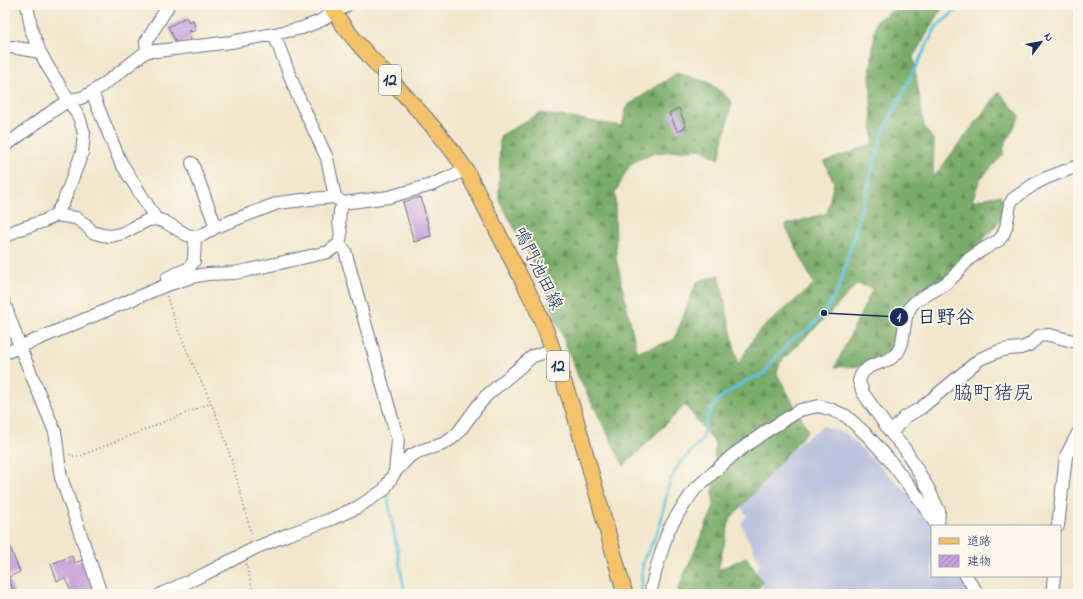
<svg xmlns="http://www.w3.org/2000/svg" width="1083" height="599" viewBox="0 0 1083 599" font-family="'Indie Flower','Klee One',sans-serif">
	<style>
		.industrial { fill: #bdc3de }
		.forest { fill: url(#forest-firs); stroke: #4a6e63 }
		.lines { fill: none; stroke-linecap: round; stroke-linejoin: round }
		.stream { stroke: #5fc3dd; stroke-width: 3 }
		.building { fill: url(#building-hatch) }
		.minor-casing { stroke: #666f84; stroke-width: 14 }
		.major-casing { stroke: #666f84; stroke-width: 17 }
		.path { stroke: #666f84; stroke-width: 1.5; stroke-dasharray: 1 3; stroke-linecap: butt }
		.minor { stroke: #fff; stroke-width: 12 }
		.major { stroke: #f3c26a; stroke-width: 15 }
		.labels { text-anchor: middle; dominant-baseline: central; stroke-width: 4; stroke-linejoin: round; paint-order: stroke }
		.shield { fill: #fbf7ec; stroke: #5e6b89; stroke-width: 1 }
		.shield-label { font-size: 17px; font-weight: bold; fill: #1b2f5e }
		.street-label { font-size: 18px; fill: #1b2f5e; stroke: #fbf7ec }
		.quarter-label { font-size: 20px; fill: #1b2f5e; stroke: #fbf7ec }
		.leader { fill: none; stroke: #1b2f5e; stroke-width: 1.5 }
		.callout-dot { fill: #1b2f5e; stroke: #fbf7ec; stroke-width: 1.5 }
		.mark-label { font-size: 12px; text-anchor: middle; font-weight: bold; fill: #fff }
		.callout-label { font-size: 19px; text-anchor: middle; font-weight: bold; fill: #1b2f5e; stroke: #fbf7ec; stroke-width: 4; stroke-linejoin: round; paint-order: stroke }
	</style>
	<defs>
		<pattern id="forest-firs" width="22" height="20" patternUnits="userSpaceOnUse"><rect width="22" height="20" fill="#79ac68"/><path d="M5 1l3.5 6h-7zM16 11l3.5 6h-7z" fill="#628c59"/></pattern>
		<pattern id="building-hatch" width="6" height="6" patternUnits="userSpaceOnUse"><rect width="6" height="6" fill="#c9a0df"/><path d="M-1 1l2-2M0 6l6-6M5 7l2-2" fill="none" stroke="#a283b8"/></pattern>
	</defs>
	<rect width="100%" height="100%" fill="#fbf7ec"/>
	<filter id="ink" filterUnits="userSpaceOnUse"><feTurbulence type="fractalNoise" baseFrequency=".025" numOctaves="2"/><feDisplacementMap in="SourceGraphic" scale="8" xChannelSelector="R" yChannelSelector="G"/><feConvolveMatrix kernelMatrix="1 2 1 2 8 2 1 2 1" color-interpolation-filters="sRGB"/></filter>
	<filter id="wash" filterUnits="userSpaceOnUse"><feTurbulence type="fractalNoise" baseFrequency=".012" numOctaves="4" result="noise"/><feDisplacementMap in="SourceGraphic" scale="16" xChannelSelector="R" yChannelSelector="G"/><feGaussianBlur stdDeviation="0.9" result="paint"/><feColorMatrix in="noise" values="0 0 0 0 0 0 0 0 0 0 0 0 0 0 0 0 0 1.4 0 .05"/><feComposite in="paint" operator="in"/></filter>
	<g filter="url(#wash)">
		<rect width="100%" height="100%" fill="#f2e7cc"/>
		<!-- industrial -->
		<path class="industrial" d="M823,426L845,433L916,501L932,527V576H961L972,594H761L763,586L756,572L760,562L744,531L741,522L747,517L741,506L790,450Z"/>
		<!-- forest -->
		<path class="forest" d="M901,5H944L913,57L924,127L934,141L933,178L999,92L1020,116L1004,146L1003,155L980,179L972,201L1000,195L1008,211L963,264L928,290L904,306L903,342L869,366L835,367L873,288L857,284L831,312L780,363L777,374L808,430L730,519L718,570L746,557L763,583L752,594H678V589L714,507L713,494L715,443L685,405L624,466L578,376L535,265L499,200L500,136L540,113L622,126L627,106L677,73L708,82L724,94L732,102L719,159L701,149L652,153L630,164L615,193L616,258L637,352L674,340L697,282L719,275L738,365L756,334L814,284L785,225L827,213L834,182L824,162L849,153L873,143L870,75L876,21Z"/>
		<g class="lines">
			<!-- stream -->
			<path class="stream" d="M387,493L405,594
				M638,594L641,591L643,562L653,541L660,525L670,480L680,463L702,440L708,414L720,398L746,381L764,374L777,356L794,338L810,328L824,313L839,288L883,132L936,27L962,5"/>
		</g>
		<g id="blocks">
			<!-- building -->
			<path class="building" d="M186,17L189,22L193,20L196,30L191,32L190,29L188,31L191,37L189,38L190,40L186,42L185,41L177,44L168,27Z
				M679,108L686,127L678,132L669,113Z
				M421,197L431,236L420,239L421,240L414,242L403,202Z
				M5,535L20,572L8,577L15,594H5Z
				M72,556L75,563L85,559L98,594H72L65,578L57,581L51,564Z"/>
		</g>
	</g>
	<g filter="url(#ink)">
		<use href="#blocks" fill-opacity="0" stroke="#666f84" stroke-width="1"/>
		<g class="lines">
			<defs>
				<path id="minor" d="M274,34L297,94L327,158L335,197
					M5,48L12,47L40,52
					M147,51H157L231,42L274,34L302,28L320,21L347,5
					M91,93L95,100L120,161L156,219
					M5,146L51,112L69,100L81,98L91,93L107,82L147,51L146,42L167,8V5
					M192,163L216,227
					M55,215L76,218L86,225L92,232L102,235L111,236L123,233L148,220L156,219L165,222L187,235L195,237L203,235L216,227L278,203L311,199L335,197L343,203
					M5,237L17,230L44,221L55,215L63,203L82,153L84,133L79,117L48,67L40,52L32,32L27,5
					M339,244L345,251L398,440L395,472
					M167,278L189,268L194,261L195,237
					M5,305L20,347L55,432C58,447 58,462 61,477L101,594
					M5,353L164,286L191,277L207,274L234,273L249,270L328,252L339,244L341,234L339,222L340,211L343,203L389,197L431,185L466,170
					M891,433L905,417L921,408L980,359L999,351L1009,349L1021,348L1029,345L1039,336L1049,335L1073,341H1078
					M938,526L939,511L928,488L905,449L891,433L863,393L859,381L862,373L869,367L890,359L898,352L902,343L906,317L911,306L916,301L945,284L953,277L969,259L977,253L999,240L1003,235L1006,227L1010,204L1013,199L1033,185L1046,178L1078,166
					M1058,526L1066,456L1078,433
					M966,576L978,594
					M161,594L205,574L255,548L289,534L329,520L358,507L384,490L395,472L410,456L420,451L443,444L451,439L458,433L477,407L486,396L533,356L552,350
					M650,594L656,569L668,531L679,512L695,489L733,455L765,432L800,410L819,406L832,410L846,416L867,435L887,457L920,500L937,526
					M1052,594L1054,576"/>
				<path id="major" d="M330,5C341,25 356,42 371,58C403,95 439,129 466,170L535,305L547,333L574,412L625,594"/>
			</defs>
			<!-- minor casing -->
			<use href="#minor" class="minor-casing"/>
			<!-- major casing -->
			<use href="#major" class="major-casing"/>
			<!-- path -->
			<path class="path" d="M167,296C172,315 180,335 188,353C195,370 204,386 211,403C230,446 240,492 252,537
				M70,454L72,456H80L211,403
				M246,564L254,594"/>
			<!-- minor -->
			<use href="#minor" class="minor"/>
			<!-- major -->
			<use href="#major" class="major"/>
		</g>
	</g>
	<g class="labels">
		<!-- shield labels -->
		<g class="shield">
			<rect x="379" y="65" width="22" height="30" rx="3"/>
			<rect x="547" y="351" width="22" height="30" rx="3"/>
		</g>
		<g class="shield-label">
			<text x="390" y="80">12</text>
			<text x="558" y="366">12</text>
		</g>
		<!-- street labels -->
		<g class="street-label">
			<text transform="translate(537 269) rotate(64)">鳴門池田線</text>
		</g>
		<!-- quarter labels -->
		<g class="quarter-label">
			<text x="993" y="394">脇町猪尻</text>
		</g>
	</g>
	<!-- callouts -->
	<path class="leader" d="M824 313L899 317"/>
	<g class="callout-dot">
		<circle cx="824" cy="313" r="4"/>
		<circle cx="899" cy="317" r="10"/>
	</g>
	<g class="mark-label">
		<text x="899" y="321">1</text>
	</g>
	<g class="callout-label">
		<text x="946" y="323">日野谷</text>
	</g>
	<!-- margin -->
	<rect width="1083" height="599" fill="none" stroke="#fbf7ec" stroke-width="20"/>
	<!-- legend -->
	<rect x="931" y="525" width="130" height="52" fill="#fbf7ec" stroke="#a1a7b3"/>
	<rect x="939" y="538" width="20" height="6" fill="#f3c26a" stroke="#a1a7b3"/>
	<text x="967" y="545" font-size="12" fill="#1b2f5e">道路</text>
	<rect x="939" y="555" width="20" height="12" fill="url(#building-hatch)" stroke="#a1a7b3"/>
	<text x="967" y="565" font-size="12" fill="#1b2f5e">建物</text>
	<!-- north arrow -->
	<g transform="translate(1041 42) rotate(58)" stroke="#fbf7ec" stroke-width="3" paint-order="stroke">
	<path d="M0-3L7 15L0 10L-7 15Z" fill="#1b2f5e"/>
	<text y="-6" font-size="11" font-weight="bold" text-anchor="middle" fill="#1b2f5e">N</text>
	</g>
</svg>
